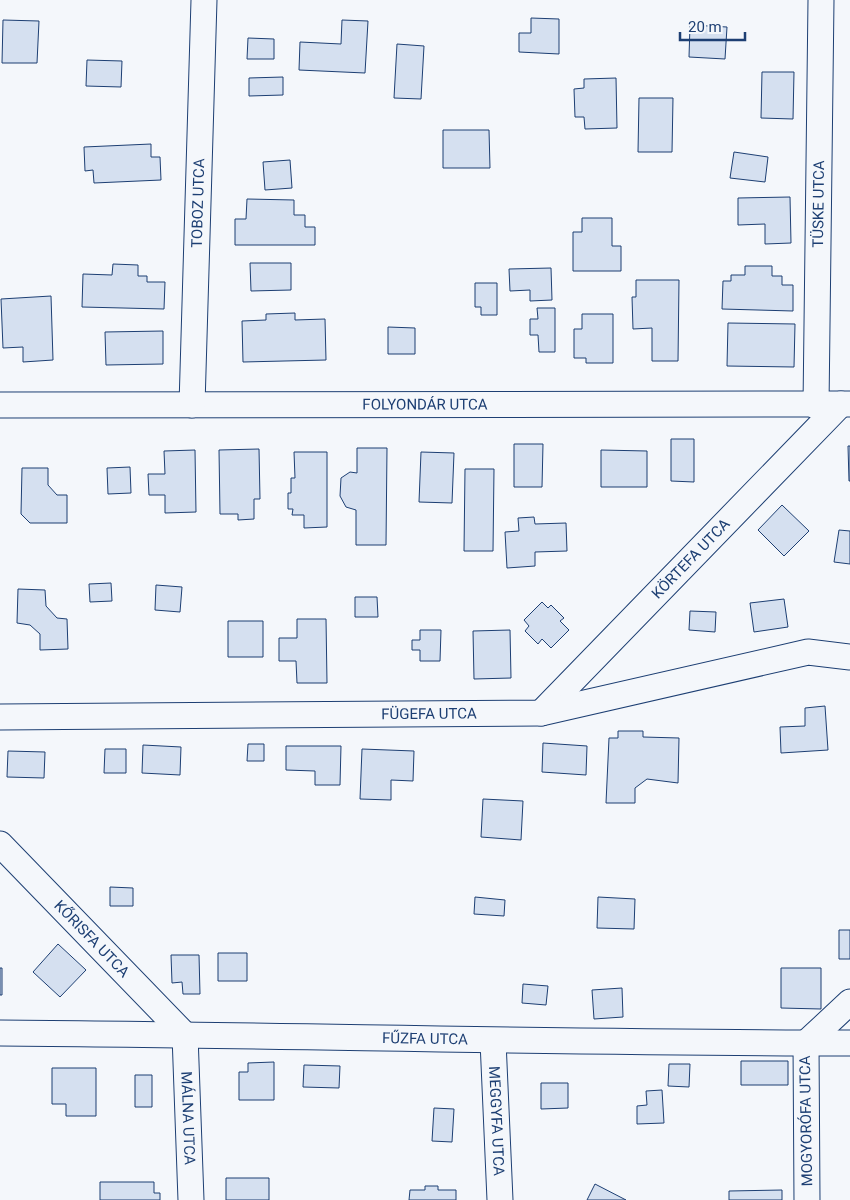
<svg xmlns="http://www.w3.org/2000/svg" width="850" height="1200" viewBox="0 0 850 1200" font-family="Roboto,sans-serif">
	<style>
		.building { fill: #d5e0f0; stroke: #1d3f73 }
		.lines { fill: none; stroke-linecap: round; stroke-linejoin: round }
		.minor-casing { stroke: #1d3f73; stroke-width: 27 }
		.minor { stroke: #f4f7fb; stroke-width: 25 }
		.labels { text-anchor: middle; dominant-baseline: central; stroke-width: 4; stroke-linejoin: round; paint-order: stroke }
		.street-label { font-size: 15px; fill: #1d3f73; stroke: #f4f7fb }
	</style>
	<rect width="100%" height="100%" fill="#f4f7fb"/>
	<!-- building -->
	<path class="building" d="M531,18L559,19V54L519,52V33H531Z
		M3,20L39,21L37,63H2Z
		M342,20L368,21L365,73L299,70L300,42L341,44Z
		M690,25L727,27L725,59L689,57Z
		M248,38L274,39V59H247Z
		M397,44L424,46L421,99L394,98Z
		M87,60L122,61L121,87L86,86Z
		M762,72H794L793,119L761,118Z
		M283,77V95L249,96V78Z
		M616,78L617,128L585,129L584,117H575L574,89L584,88V79Z
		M639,98H673L672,152H638Z
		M443,130H489L490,168H443Z
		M151,144V157H160L161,180L94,183L93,170L85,171L84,147Z
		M734,152L768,157L765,182L730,178Z
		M290,160L292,188L265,190L263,162Z
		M790,197L791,243L765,244V224L738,225V198Z
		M247,199L294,200V215H305V227H315V245H235V219H246Z
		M582,218H612V246H621V271H573V232H582Z
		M250,263H291V290L251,291Z
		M113,264L138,265V276H147V282H165L164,309L82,307L83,274L112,275Z
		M745,266H772V276H782V285H793V311L722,309L723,281H731V275H745Z
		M551,268L552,300L530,301V290L510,291L509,269Z
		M636,280H679L678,361H652V328L633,329L632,297H636Z
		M475,283H497V315H481V307H475Z
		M51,296L53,360L23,362V347L3,348L1,299Z
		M537,308H555V352H539L538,335H530V319H538Z
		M295,313V320L325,319L326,360L243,362L242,321L266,320V314Z
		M582,314H613V363H586V358H574V329H582Z
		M728,323L795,324L794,367L727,366Z
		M388,327L415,328V354H388Z
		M163,331V364L106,365L105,332Z
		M671,439H694V482L671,481Z
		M514,444H543L542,487H514Z
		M848,446H850V481H849Z
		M357,448H387L386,545H356V510L346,507L340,496L341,478L350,472L357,473Z
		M259,449L260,499H254V519L238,520V514H220L219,450Z
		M195,450L196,512L165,513V495H149L148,474H165L164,451Z
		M601,450L647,451V487H601Z
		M294,452H327V527L304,528V515H292L293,509H288V493H291V478H295Z
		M421,452L454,453L452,503L419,502Z
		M130,467L131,493L108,494L107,468Z
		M22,468H48V485L57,495H67V523H30L21,514Z
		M465,469H494L493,551H464Z
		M782,505L809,531L784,556L758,530Z
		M534,517L535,524L566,523L567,551L535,552V566L507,568L505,532L519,531L518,518Z
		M839,530L850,531V564L834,562Z
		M111,583L112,601L90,602L89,584Z
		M156,585L182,587L180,612L155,610Z
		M18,589L45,590L46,606L57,618L67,619L68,649L40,650V634L30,625L17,623Z
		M355,597H377L378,617H355Z
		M784,599L788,627L754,632L750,603Z
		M542,602L548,608L551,605L564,618L560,621L569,630L551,648L542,639L538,644L525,631L529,626L524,620Z
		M690,611L716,612L715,632L689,630Z
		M297,619H326L327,683H297L296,661H279V638H297Z
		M228,621H263V657H228Z
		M420,630H441L440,661H420V650H412V640H420Z
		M510,630L511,678L474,679L473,631Z
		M825,706L828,750L781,753L780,727L805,726V708Z
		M618,731H643V737L679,738L678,783L647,779L635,788V803H606L609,738H618Z
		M543,743L587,746L586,775L542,772Z
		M248,744H264V761H247Z
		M143,745L181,747L180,775L142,773Z
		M286,746H341L340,785H315V771L286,770Z
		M105,749H126V773H104Z
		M362,749L414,751L413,781L391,780V800L360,799Z
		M8,751L45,752L44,778L7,777Z
		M483,799L523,801L521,840L481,837Z
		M110,887L133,888V906H110Z
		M475,897L505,900L504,916L474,914Z
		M598,897L635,899L634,929L597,928Z
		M839,930H850V959H839Z
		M58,944L86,970L60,997L33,972Z
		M218,953H247V981H218Z
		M171,955H199L200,994H183L182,982L172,983Z
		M0,968H2V995H0Z
		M781,968H821V1009L781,1008Z
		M523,984L548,986L546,1005L522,1003Z
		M622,988L623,1017L594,1019L592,990Z
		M741,1061H788V1085H741Z
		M274,1062V1100H239V1072H248V1063Z
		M669,1064H690L689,1087L668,1086Z
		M304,1065L340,1066L339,1088L303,1087Z
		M52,1068H96V1116H66V1104H52Z
		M135,1075H152V1107H135Z
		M541,1083H568V1108L541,1109Z
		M662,1090L664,1123L637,1124V1106L647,1105L646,1091Z
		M434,1108L454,1109L452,1142L432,1141Z
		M226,1178H269V1200H226Z
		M100,1182H154V1193H160V1200H100Z
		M595,1184L626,1200H587Z
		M425,1186H438V1190H456V1200H409L410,1190H425Z
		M782,1190V1200H729V1191Z"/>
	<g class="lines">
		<defs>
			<g id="minor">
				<path id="s1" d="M0,405L850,404"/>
				<path id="s2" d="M192,405L204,0"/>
				<path id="s3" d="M816,406L821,0"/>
				<path id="s4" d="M541,713L841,404"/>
				<path id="s5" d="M0,717L541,713L808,652L850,657"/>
				<path id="s6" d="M0,844L185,1035L191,1200"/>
				<path id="s7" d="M0,1033C283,1035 567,1043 850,1043"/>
				<path id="s8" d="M493,1041L500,1200"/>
				<path d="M807,1200L806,1043L850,1002"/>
			</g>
		</defs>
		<!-- minor casing -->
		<use href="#minor" class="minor-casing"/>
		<!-- minor -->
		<use href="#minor" class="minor"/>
	</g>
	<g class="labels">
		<!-- street labels -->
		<g class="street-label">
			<text stroke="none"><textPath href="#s2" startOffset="202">TOBOZ UTCA</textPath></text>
			<text stroke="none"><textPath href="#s3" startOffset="202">TÜSKE UTCA</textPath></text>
			<text stroke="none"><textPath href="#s1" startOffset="425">FOLYONDÁR UTCA</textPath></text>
			<text stroke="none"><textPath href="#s4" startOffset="215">KÖRTEFA UTCA</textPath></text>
			<text stroke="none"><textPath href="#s5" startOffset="429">FÜGEFA UTCA</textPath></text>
			<text stroke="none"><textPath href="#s6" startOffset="132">KŐRISFA UTCA</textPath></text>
			<text stroke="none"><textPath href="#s7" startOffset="425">FŰZFA UTCA</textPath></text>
			<text stroke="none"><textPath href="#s6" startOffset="349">MÁLNA UTCA</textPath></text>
			<text stroke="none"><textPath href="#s8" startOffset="80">MEGGYFA UTCA</textPath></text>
			<text transform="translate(806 1121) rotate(-91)">MOGYORÓFA UTCA</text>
		</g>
	</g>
	<!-- scale -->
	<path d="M680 32v8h65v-8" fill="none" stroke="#1d3f73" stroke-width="2.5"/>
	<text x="688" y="32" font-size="15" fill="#1d3f73" stroke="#f4f7fb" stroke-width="4" paint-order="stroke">20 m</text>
</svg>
